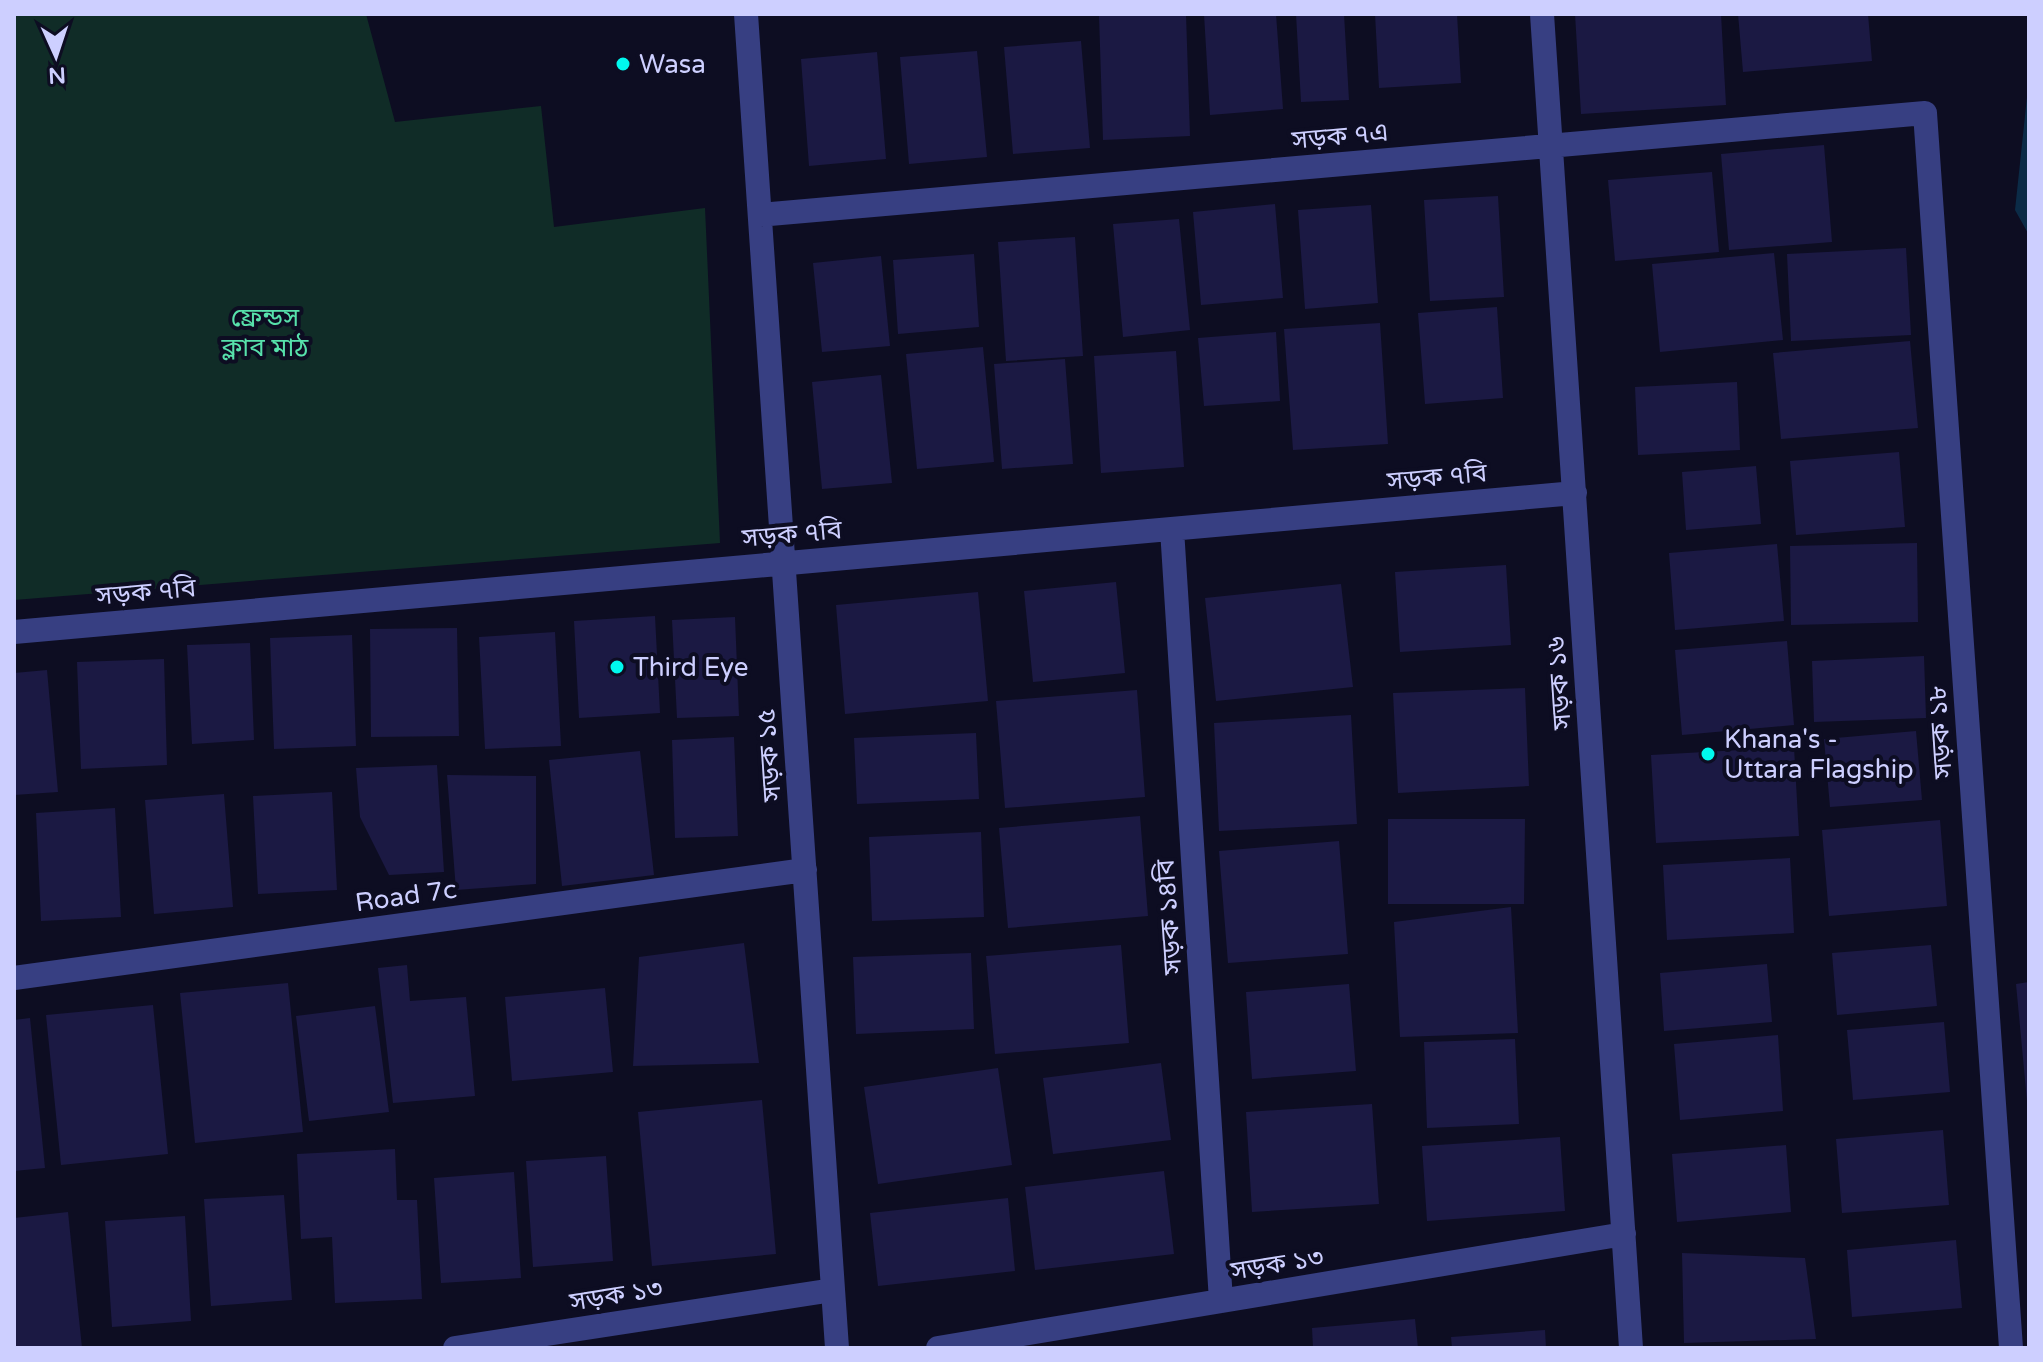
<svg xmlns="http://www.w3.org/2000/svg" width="2043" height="1362" viewBox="0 0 2043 1362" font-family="'Varela Round','Noto Sans Bengali',sans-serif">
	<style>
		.green { fill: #102c27 }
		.water { fill: #0b2b47 }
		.building { fill: #1b1943 }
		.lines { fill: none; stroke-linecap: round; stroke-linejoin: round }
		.minor { stroke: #373f82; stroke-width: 24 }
		.poi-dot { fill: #00f8ee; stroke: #0d0d22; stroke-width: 3 }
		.labels { text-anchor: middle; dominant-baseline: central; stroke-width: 8; stroke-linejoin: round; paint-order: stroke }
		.poi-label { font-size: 26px; fill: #cdcfff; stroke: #0d0d22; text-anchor: start }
		.street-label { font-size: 26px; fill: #cdcfff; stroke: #0d0d22 }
		.park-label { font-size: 26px; fill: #57e1ab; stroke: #0d0d22 }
	</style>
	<rect width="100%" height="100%" fill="#0d0d22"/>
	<!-- green -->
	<path class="green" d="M14,14H366L395,122L541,106L554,227L705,208L720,543L14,600Z"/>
	<!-- water -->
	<path class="water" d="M2029,18V235L2015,210L2027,97Z"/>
	<!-- building -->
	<path class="building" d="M1186,14L1190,136L1103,140L1099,15Z
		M1204,14H1276L1283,109L1210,115Z
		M1296,14H1344L1349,100L1301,102Z
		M1375,14H1457L1461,83L1379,88Z
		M1575,14H1721L1726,105L1581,114Z
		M1738,14H1868L1872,61L1743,72Z
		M1081,41L1090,148L1013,154L1004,47Z
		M977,51L987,157L909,164L900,57Z
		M877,52L886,159L809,166L801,59Z
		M1824,145L1832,242L1729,250L1721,154Z
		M1712,172L1719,252L1615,261L1608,180Z
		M1498,196L1504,297L1430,301L1424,200Z
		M1275,204L1283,298L1201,305L1193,212Z
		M1371,205L1378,303L1305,309L1298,210Z
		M1179,219L1190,330L1123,337L1113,224Z
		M1075,237L1083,356L1006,361L998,242Z
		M1906,248L1911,335L1791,341L1787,254Z
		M1774,253L1783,340L1660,352L1652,264Z
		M974,254L979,327L898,334L893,260Z
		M881,256L890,346L822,352L813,263Z
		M1497,307L1503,398L1425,404L1418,313Z
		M1380,323L1388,444L1293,450L1284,329Z
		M1276,332L1280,401L1204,406L1198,338Z
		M1910,341L1918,428L1781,439L1773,353Z
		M983,347L994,462L917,469L906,354Z
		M1176,351L1184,467L1101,473L1094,356Z
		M1065,359L1073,464L1002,469L994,364Z
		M881,375L892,483L822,489L812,382Z
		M1737,382L1740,450L1638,455L1635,387Z
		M1899,452L1905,527L1796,535L1790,461Z
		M1756,466L1761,524L1686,530L1682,472Z
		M1917,543L1918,622L1791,625L1790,546Z
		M1777,544L1784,621L1675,630L1669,553Z
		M1506,565L1511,645L1400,652L1395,572Z
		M1116,582L1125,673L1033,682L1024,591Z
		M1341,584L1353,687L1216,701L1205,598Z
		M978,592L988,701L845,714L836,605Z
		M655,616L660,713L579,718L574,621Z
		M735,617L739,716L677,718L672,620Z
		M457,628L459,736L371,737L370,629Z
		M555,632L561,746L485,749L479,637Z
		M352,635L356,746L274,749L270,638Z
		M1787,641L1794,725L1682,735L1675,650Z
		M250,643L254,740L192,744L187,645Z
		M1924,656L1926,718L1814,722L1812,661Z
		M164,659L167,765L81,769L77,662Z
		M47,670L58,792L14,795V673Z
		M1525,688L1529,786L1398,793L1393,693Z
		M1137,690L1145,797L1005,808L996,701Z
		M1351,715L1357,824L1219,831L1214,723Z
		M1916,731L1922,800L1830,807L1824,739Z
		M976,733L979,799L857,804L854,738Z
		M734,737L738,836L675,838L672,740Z
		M1794,747L1799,836L1656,843L1651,755Z
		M640,751L654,875L562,886L549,760Z
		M437,765L444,872L389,875L360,817L356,768Z
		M447,775L536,776V884L456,890Z
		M332,792L337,890L258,894L253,796Z
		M224,794L233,907L154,914L145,800Z
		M115,808L121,917L41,921L36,813Z
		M1140,816L1148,916L1008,928L999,828Z
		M1388,819H1525L1524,904H1388Z
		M1940,820L1947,906L1829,916L1822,830Z
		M981,832L984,917L872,921L869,837Z
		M1339,841L1348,954L1228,963L1219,851Z
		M1790,858L1794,933L1667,940L1663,865Z
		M1511,907L1518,1033L1400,1037L1394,922Z
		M744,943L759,1063L633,1066L639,957Z
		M1121,945L1129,1043L995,1054L986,956Z
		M1931,945L1937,1006L1837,1015L1832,953Z
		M971,953L974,1029L856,1034L853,957Z
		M1767,964L1772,1022L1664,1031L1660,973Z
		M407,965L410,1001L466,997L475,1096L393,1103L378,968Z
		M2029,982V1100L2027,1101L2016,984Z
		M288,983L303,1132L195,1143L180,993Z
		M1349,984L1356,1071L1252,1079L1246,992Z
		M605,988L613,1072L512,1081L505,997Z
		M153,1005L168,1154L61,1165L46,1015Z
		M375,1006L389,1112L309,1121L296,1016Z
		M30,1018L45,1168L14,1171V1020Z
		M1944,1022L1950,1092L1853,1100L1847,1030Z
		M1778,1035L1783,1111L1680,1120L1674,1044Z
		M1515,1039L1519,1124L1427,1128L1424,1042Z
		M1161,1063L1171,1140L1053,1154L1043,1078Z
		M998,1068L1012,1165L878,1184L864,1087Z
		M762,1100L776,1254L652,1266L638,1112Z
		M1372,1104L1379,1204L1252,1212L1246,1112Z
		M1943,1130L1949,1205L1842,1213L1836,1139Z
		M1560,1137L1565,1211L1427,1221L1422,1146Z
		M1786,1145L1791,1212L1677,1222L1672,1154Z
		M395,1149L397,1200H417L422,1299L335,1303L332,1237L301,1239L297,1154Z
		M606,1156L613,1261L533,1267L526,1161Z
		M1164,1171L1174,1254L1035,1270L1025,1187Z
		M514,1172L521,1278L441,1283L434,1178Z
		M284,1195L292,1300L211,1306L204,1199Z
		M1008,1198L1015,1271L878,1286L870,1213Z
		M68,1212L82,1348H14V1218Z
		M185,1216L191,1321L112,1327L105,1221Z
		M1956,1240L1962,1308L1852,1317L1847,1250Z
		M1682,1253L1805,1258L1816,1339L1684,1343Z
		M1415,1319L1418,1348H1313L1312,1328Z
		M1545,1330L1546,1348H1452L1451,1337Z"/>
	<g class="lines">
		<!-- minor -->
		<path class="minor" d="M746,14L837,1348
			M1542,14L1631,1348
			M760,215L1925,113L2011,1348
			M1172,529L1221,1301
			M14,632L1575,493
			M14,978L805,870
			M455,1348L833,1290
			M938,1348L1624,1234"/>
	</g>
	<!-- markers -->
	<g class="poi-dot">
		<circle cx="623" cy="64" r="8"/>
		<circle cx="617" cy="667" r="8"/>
		<circle cx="1708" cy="754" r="8"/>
	</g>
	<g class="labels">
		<!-- poi labels -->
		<g class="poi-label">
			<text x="639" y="64">Wasa</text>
			<text x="633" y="667">Third Eye</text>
			<text x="1724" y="739">Khana's -<tspan x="1724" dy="30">Uttara Flagship</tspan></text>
		</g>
		<!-- street labels -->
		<g class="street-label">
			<text transform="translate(1340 136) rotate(-5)">সড়ক ৭এ</text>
			<text transform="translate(1437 477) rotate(-5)">সড়ক ৭বি</text>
			<text transform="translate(792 534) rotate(-5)">সড়ক ৭বি</text>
			<text transform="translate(146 592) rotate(-5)">সড়ক ৭বি</text>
			<text transform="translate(1559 683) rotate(-94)">সড়ক ১৬</text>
			<text transform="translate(1940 732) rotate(-94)">সড়ক ১৮</text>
			<text transform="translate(769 755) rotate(-94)">সড়ক ১৫</text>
			<text transform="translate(406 896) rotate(-8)">Road 7c</text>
			<text transform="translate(1169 917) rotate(-94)">সড়ক ১৪বি</text>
			<text transform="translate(1277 1264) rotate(-9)">সড়ক ১৩</text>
			<text transform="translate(616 1295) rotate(-9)">সড়ক ১৩</text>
		</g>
		<!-- park labels -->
		<g class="park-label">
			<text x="265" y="317">ফ্রেন্ডস<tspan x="265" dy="30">ক্লাব মাঠ</tspan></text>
		</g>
	</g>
	<!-- border -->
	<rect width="2043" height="1362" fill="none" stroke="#cdcfff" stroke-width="32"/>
	<!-- north arrow -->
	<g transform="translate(56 56) rotate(177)" stroke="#0d0d22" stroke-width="6" paint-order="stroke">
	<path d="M0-6L14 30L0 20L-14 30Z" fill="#cdcfff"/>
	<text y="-12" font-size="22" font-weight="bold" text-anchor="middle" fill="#cdcfff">N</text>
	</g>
</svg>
